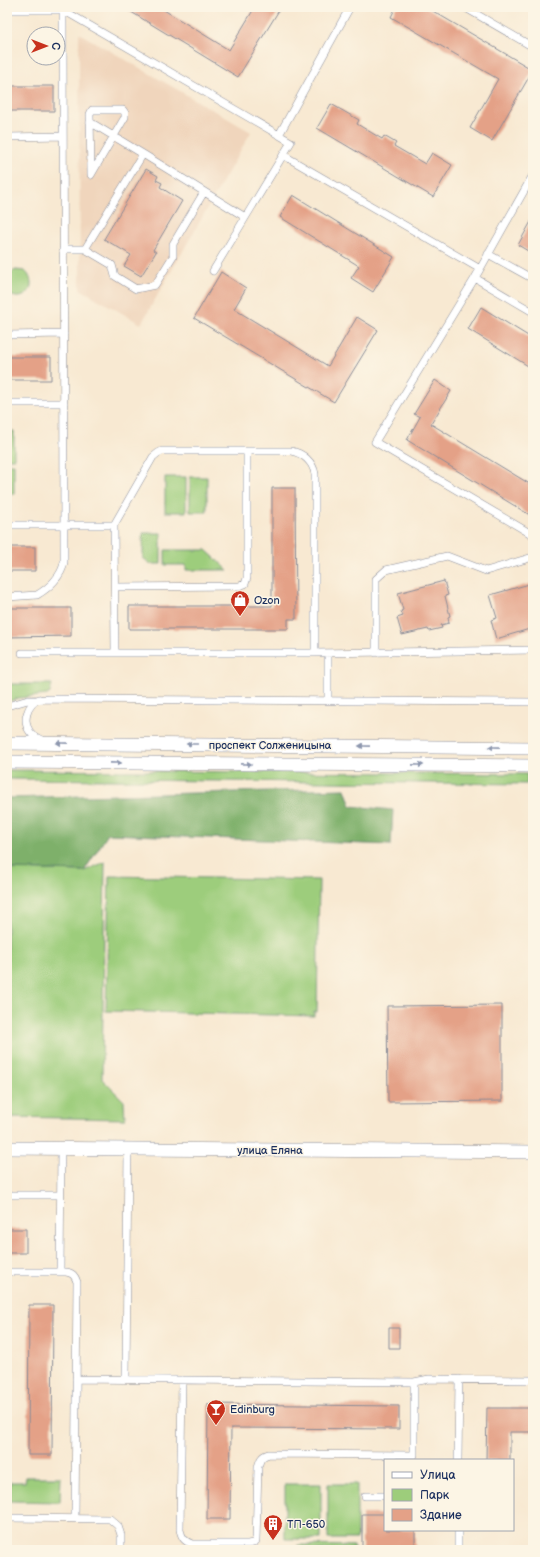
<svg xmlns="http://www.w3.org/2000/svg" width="540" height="1557" viewBox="0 0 540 1557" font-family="'Balsamiq Sans',sans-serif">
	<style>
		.built { fill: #f0d5bc }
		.green { fill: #9dcd7b; stroke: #5c7e6c }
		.forest { fill: #7eb06b; stroke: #4c7064 }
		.building { fill: #e4a187 }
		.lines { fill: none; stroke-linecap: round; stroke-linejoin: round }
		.service-casing { stroke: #8a8c98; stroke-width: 8 }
		.minor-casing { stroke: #8a8c98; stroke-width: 14 }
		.service { stroke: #fff; stroke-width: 7 }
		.minor { stroke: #fff; stroke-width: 13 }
		.oneway { fill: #8d97ae }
		.labels { text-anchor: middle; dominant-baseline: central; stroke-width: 3; stroke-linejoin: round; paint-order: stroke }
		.poi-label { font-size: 11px; fill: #1b2f5e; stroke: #fcf5e5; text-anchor: start }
		.street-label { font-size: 11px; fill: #1b2f5e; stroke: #fcf5e5 }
	</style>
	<rect width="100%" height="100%" fill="#fcf5e5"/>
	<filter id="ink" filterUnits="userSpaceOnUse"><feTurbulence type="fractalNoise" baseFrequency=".025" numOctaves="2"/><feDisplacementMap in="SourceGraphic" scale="8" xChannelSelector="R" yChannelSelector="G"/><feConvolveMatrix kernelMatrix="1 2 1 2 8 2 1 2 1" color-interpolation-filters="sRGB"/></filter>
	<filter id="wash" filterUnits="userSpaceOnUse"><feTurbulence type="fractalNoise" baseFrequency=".012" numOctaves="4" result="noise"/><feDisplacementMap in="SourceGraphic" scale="16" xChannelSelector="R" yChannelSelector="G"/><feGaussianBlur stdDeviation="0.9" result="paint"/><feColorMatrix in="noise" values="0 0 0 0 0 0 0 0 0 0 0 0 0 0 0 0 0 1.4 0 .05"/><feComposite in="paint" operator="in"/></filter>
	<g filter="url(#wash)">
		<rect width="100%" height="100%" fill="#f8e9d2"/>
		<!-- built -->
		<path class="built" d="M79,33L251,132L141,324L80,289Z"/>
		<!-- green -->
		<path class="green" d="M16,270L25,271C41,286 22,307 7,292V274Z
			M7,431H14V459H7Z
			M7,464H14V494H7Z
			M165,477H186V512H165Z
			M190,477H207V512H190Z
			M143,533H161V564H151L143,558Z
			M165,550H206L228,570H186V565H165Z
			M7,684H52L50,693L47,695L19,698L7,702Z
			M7,770L527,774V784L7,779Z
			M105,862L102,1079L124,1101L125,1119L7,1117V869L84,871Z
			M109,876L319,880L317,1012H314V1016L106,1011Z
			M26,1477H61L60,1502L10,1501V1482H25Z
			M285,1484H321V1539H285Z
			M328,1484H357V1539H328Z
			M298,1545L354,1546V1550H298Z"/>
		<!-- forest -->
		<path class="forest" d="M345,789L351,806L393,810L391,845L108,834L84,871L7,869V798Z"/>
		<g id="blocks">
			<!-- building -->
			<path class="building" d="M123,7H159L229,50L255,7H281L238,77Z
				M396,7H426L533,70L492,141L470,128L498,79L391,17Z
				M7,86H54V111H7Z
				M331,104L359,120L357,124L382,139L384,136L396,143L394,146L425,164L432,153L452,165L433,197L317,128Z
				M146,169L158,176L156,180L162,183L160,187L182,201L153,250L156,252L141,276L124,266L131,255L104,239Z
				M293,195L394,257L373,292L351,278L359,266L280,217Z
				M533,218V254L518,245Z
				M221,272L246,288L234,309L328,366L357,317L378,330L334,402L194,318Z
				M481,307L533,339V369L468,329Z
				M7,357H51V380H7Z
				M435,380L451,391L431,424L533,486V517L407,440L420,417L414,414Z
				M272,488H295L296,619H288V629H129V606H272Z
				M7,547H35V571H7Z
				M444,581L448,595L445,596L450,616L448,617L449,623L441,625L442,628L429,631L428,629L402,635L397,618L403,616L401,611L403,610L398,593Z
				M533,583V628L496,639L491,620L497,618L490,595Z
				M7,608H71V636L7,637Z
				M502,1005V1101L388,1102L387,1006Z
				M7,1229H26V1253H7Z
				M29,1305H53L52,1455H28Z
				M389,1328H399V1348H389Z
				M208,1404L399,1406V1429L231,1428L230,1519H207Z
				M487,1408H533V1432H510V1460H486Z
				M362,1514H385V1530H415V1550H362Z"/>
		</g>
	</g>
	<g filter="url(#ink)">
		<use href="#blocks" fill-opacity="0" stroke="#8a8c98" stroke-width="1"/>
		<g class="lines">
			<defs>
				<path id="service" d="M64,7L63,10L291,142L213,271
					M464,7L533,47
					M7,10H63L64,562C62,576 49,588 37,595L7,597
					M92,110H123L125,113V117L91,175L90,114Z
					M90,122L143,154
					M279,135L350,7
					M7,137L63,136
					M283,155L480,269
					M533,175L475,278L375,442L533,535
					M63,249H85L112,265L115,276L136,289L155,285L173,256V244L204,192
					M85,249L143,154L245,217
					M488,254L533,279
					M475,278L533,312
					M7,335L64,334
					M7,403H64
					M7,525H114
					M115,587L239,586L245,584L247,578V451
					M22,653H315
					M115,653L114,525L153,457L158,453L162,451H291C303,453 313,462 315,474V653L533,650
					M328,653V701
					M376,653V579L386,570L447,556L486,571L533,557
					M39,699C27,705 22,721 30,732C34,737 39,739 44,741
					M7,706L28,700L50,699L533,702
					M7,1195H60
					M7,1272H66C73,1273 75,1276 77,1282L75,1519
					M60,1272L61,1149
					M76,1379L414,1382V1455L269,1454C261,1456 260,1460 258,1467L256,1541L253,1543L248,1544H192C184,1541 182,1538 180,1530L182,1380
					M126,1379L128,1149
					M414,1382L429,1379L533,1380
					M458,1460L459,1379
					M365,1496H385
					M7,1518L110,1519L118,1526L121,1535V1550
					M458,1530V1550"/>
				<path id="minor" d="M7,743L533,748
					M7,762L533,766
					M7,1148L533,1152"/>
			</defs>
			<!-- service casing -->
			<use href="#service" class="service-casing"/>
			<!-- minor casing -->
			<use href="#minor" class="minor-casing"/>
			<!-- service -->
			<use href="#service" class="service"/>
			<!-- minor -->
			<use href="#minor" class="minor"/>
		</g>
		<!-- one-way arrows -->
		<defs><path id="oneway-solid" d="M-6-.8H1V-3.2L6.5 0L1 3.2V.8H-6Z"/></defs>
		<g class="oneway">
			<use href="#oneway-solid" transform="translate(62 743) rotate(-179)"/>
			<use href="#oneway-solid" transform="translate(192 744) rotate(-180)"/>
			<use href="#oneway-solid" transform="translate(364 746) rotate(-179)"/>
			<use href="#oneway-solid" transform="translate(494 747) rotate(-179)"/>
			<use href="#oneway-solid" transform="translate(116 763) rotate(1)"/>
			<use href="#oneway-solid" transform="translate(246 764) rotate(1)"/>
			<use href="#oneway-solid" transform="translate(418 765) rotate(1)"/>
		</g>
	</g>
	<!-- icons -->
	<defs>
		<symbol id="shop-pin" viewBox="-11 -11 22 30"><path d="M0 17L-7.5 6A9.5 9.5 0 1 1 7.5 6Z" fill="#c8321e" stroke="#fcf5e5"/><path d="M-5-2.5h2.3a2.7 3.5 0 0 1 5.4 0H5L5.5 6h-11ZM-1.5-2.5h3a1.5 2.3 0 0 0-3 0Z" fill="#fff"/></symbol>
		<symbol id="bar-pin" viewBox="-11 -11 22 30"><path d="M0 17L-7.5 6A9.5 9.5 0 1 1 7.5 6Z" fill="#c8321e" stroke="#fcf5e5"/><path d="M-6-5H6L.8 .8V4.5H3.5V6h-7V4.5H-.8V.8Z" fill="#fff"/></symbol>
		<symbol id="building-pin" viewBox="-11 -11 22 30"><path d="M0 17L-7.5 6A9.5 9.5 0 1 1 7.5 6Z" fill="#c8321e" stroke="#fcf5e5"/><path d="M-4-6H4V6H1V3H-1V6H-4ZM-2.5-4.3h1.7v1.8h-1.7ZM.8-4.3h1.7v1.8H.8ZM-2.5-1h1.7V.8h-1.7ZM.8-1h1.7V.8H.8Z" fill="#fff"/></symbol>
	</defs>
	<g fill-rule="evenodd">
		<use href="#shop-pin" x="229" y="589" width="22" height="30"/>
		<use href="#bar-pin" x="205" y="1398" width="22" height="30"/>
		<use href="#building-pin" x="262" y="1513" width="22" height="30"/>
	</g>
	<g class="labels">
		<!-- poi labels -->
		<g class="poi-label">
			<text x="254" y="600">Ozon</text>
			<text x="230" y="1409">Edinburg</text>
			<text x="287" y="1524">ТП-650</text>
		</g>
		<!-- street labels -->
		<g class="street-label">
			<text x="270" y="745">проспект Солженицына</text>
			<text x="270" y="1150">улица Еляна</text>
		</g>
	</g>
	<!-- margin -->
	<rect width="540" height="1557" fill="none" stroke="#fcf5e5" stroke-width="24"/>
	<!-- legend -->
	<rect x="384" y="1459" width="130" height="72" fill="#fcf5e5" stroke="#a2a6af"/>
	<rect x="392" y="1472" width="20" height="6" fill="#ffffff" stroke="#a2a6af"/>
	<text x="420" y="1479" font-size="12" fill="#1b2f5e">Улица</text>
	<rect x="392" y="1489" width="20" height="12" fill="#9dcd7b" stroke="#a2a6af"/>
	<text x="420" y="1499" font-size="12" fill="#1b2f5e">Парк</text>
	<rect x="392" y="1509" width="20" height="12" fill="#e4a187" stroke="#a2a6af"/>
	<text x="420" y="1519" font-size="12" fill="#1b2f5e">Здание</text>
	<!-- north arrow -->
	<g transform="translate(46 46) rotate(90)"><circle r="19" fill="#fcf5e5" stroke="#a2a6af"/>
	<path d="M0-3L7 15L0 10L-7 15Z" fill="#c8321e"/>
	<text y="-6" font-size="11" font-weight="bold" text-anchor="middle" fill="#1b2f5e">С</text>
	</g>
</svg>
